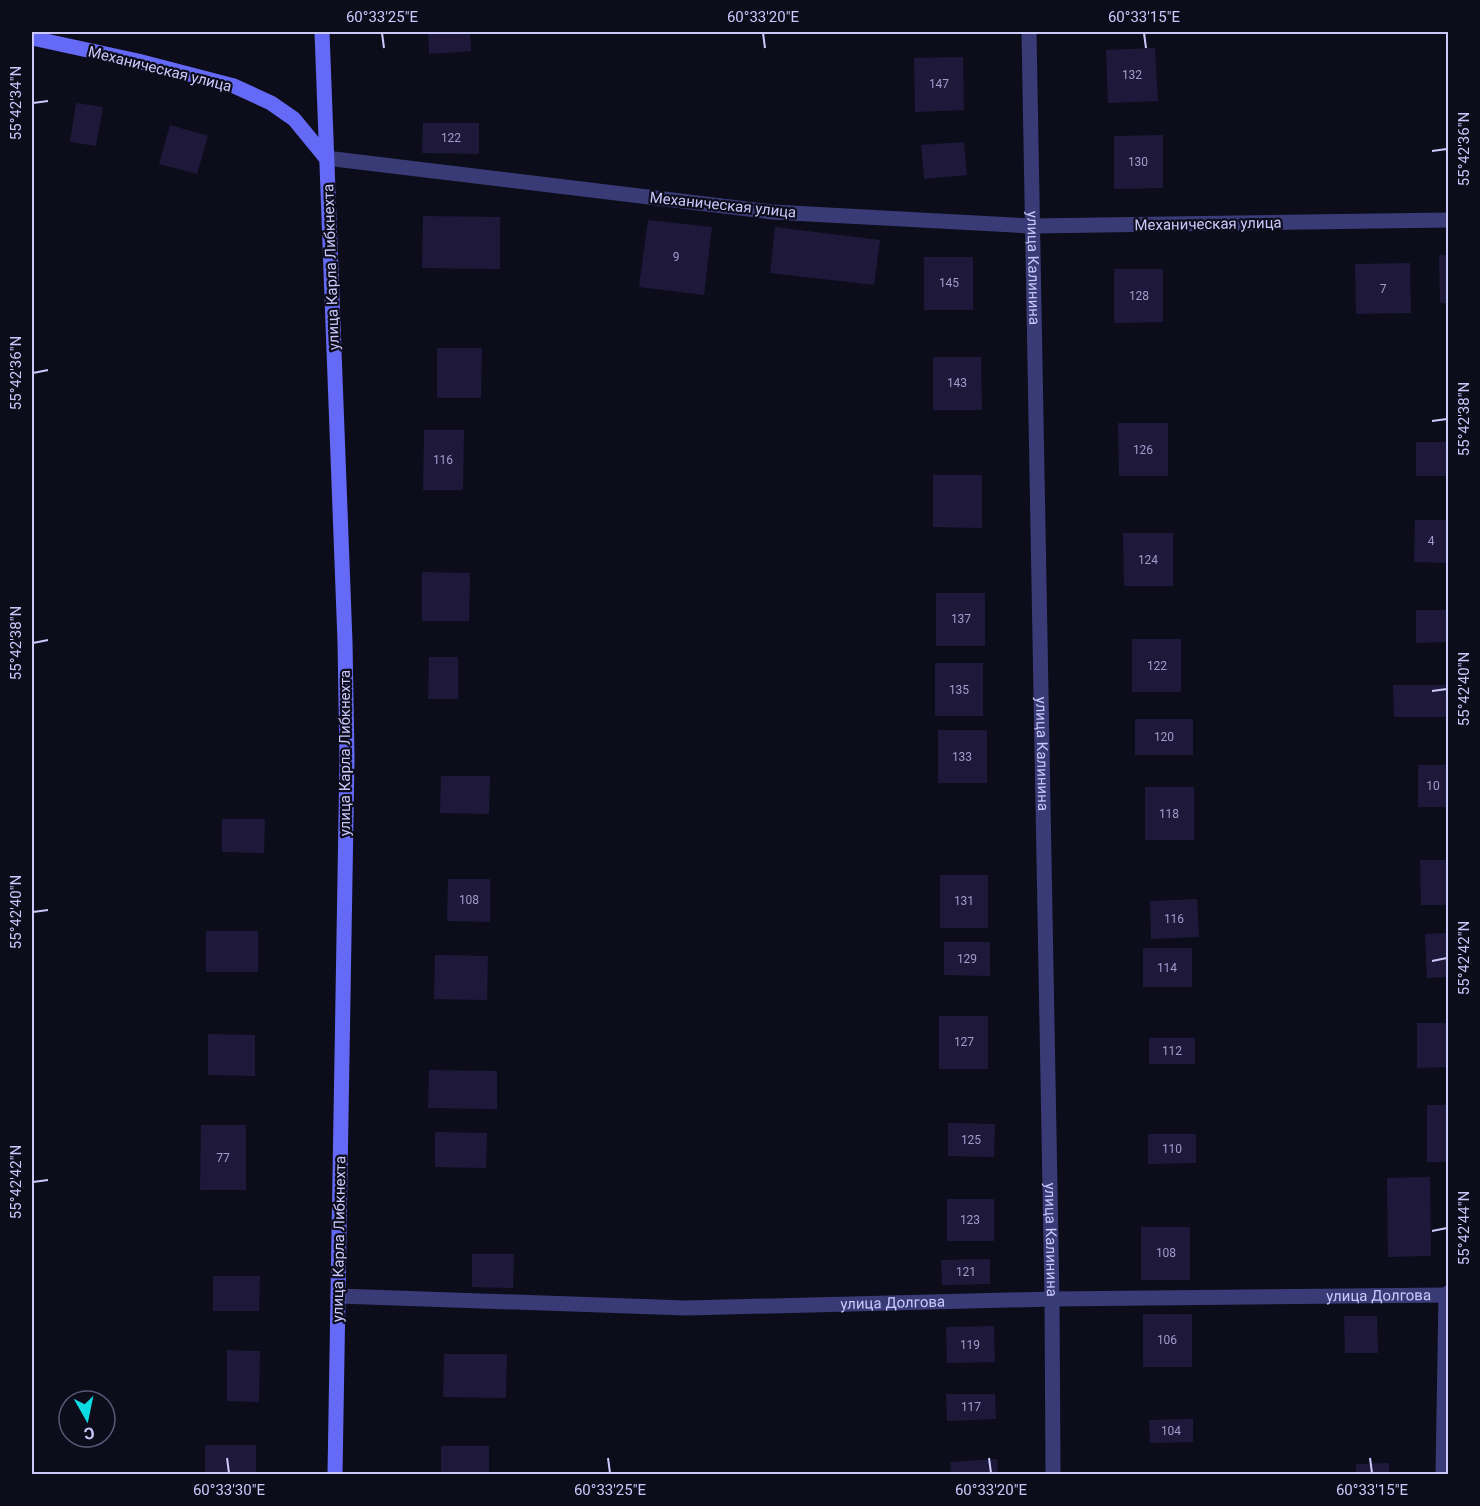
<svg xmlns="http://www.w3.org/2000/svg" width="1480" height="1506" viewBox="0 0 1480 1506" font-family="Roboto,sans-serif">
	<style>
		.building { fill: #1e193a }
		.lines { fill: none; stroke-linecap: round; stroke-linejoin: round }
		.minor { stroke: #393b77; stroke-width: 15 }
		.tertiary { stroke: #393b77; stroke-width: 15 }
		.secondary { stroke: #656af6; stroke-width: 15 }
		.ticks { fill: none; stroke: #cbc8fc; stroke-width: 2 }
		.labels { text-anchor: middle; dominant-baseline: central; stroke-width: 4.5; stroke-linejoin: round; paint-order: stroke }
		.number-label { font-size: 12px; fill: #a09ccc }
		.street-label { font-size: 15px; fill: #cbc8fc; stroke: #0d0c1b }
		.neatline { fill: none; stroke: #cbc8fc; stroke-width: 2 }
		.ticks-label { font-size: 15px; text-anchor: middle; fill: #cbc8fc }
	</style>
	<rect width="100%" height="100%" fill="#0d0c1b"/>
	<!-- building -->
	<path class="building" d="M428,32H470L471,51L429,54Z
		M1155,48L1158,101L1108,103L1106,50Z
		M963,57L964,110L915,112L914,58Z
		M76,103L103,107L96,146L70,142Z
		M423,123H479V154L422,153Z
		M170,125L208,136L197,174L159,164Z
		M1163,135V188L1114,189V136Z
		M964,142L967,175L924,179L921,145Z
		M423,216L500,217V269L422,268Z
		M648,220L712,227L704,295L639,287Z
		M775,227L880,240L874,285L770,273Z
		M1439,255H1448V303H1440Z
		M924,257H973V310H924Z
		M1410,263L1411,313L1356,314L1355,264Z
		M1114,269H1163V322L1114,323Z
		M437,348H482L481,398H437Z
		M933,357H981L982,410H933Z
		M1118,423H1168V476H1119Z
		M424,430H464L463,490H423Z
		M1416,442H1448V476H1416Z
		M933,475H982V528L933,527Z
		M1415,520H1448V563L1414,562Z
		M1123,533H1173V586H1124Z
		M422,572L470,573L469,621H422Z
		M936,593H985V646H936Z
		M1416,610H1448V642L1416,643Z
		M1132,639H1181V692H1132Z
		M429,657H458V699H428Z
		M935,663H983V716H935Z
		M1393,685H1446L1447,717H1394Z
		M1135,719H1193V755H1135Z
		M938,730H987V783H938Z
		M1418,765H1448V807H1418Z
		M441,776H490L489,814L440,813Z
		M1145,787H1194V840H1145Z
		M222,819H265L264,853L222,852Z
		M1420,860H1448V905H1421Z
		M940,875H988V928H940Z
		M448,879H490V922L447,921Z
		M1197,899L1199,937L1151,939L1150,901Z
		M206,931H258V972H206Z
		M1448,933V977L1427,978L1425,934Z
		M944,942H990V976L944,975Z
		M1143,948H1192V987H1143Z
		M435,955L488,956L487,1000L434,999Z
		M939,1016H988V1069H939Z
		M1417,1023H1448V1067L1417,1068Z
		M208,1034L255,1035V1076L208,1075Z
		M1149,1038H1195V1064H1149Z
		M429,1070L497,1071V1109L428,1108Z
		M1427,1105H1448V1162H1427Z
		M948,1123L995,1124L994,1157L948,1156Z
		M201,1125H246V1190H200Z
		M435,1132L487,1133L486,1168L435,1167Z
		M1148,1134H1196V1163L1148,1164Z
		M1430,1177L1431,1256L1388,1257L1387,1178Z
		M947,1199H994V1241H947Z
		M1141,1227H1190V1280H1141Z
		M472,1254H514L513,1288L472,1287Z
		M990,1259V1284L942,1285L941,1260Z
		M213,1276H260L259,1311H213Z
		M1143,1314H1192V1367H1143Z
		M1344,1316H1377L1378,1353H1345Z
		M994,1326L995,1362L947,1363L946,1327Z
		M227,1350L260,1351L259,1402L227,1401Z
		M444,1354H507L506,1398L443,1397Z
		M946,1394H995L996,1419L947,1421Z
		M1193,1419V1442L1150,1443L1149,1420Z
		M205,1445H256V1474H205Z
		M441,1446H489V1474H441Z
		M997,1459L998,1474H951L950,1462Z
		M1389,1463V1474H1356V1464Z"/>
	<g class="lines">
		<!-- minor -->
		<g class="minor">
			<path id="s1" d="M1029,32L1052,1299L1053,1474"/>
			<path id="s2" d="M338,1296L686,1308L1052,1299L1448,1295"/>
			<path d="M1443,1474L1446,1295L1448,1293"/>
		</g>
		<!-- tertiary -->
		<path class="tertiary" d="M326,158L772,212L1032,226L1448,220"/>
		<!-- secondary -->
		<path class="secondary" d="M322,32L345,642L347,758L335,1474
			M32,38L138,61L234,86L271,103L294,119L326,158"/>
	</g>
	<!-- ticks -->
	<path class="ticks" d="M382,33L384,48M763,33L765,48M1144,33L1146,48M33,103L48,101M1432,151L1447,149M33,373L48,370M1432,421L1447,419M33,643L48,640M1432,691L1447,689M33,912L48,910M1432,961L1447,958M33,1182L48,1180M1432,1231L1447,1228M227,1458L229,1473M608,1458L610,1473M989,1458L991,1473M1370,1458L1372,1473"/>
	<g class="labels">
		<!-- number labels -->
		<g class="number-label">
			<text x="1132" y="75">132</text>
			<text x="939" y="84">147</text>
			<text x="451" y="138">122</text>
			<text x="1138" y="162">130</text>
			<text x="676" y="257">9</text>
			<text x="949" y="283">145</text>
			<text x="1383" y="289">7</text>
			<text x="1139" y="296">128</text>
			<text x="957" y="383">143</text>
			<text x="1143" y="450">126</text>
			<text x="443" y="460">116</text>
			<text x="1431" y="541">4</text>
			<text x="1148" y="560">124</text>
			<text x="961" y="619">137</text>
			<text x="1157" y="666">122</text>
			<text x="959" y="690">135</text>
			<text x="1164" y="737">120</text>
			<text x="962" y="757">133</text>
			<text x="1433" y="786">10</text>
			<text x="1169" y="814">118</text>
			<text x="469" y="900">108</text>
			<text x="964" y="901">131</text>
			<text x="1174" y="919">116</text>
			<text x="967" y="959">129</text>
			<text x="1167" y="968">114</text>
			<text x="964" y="1042">127</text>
			<text x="1172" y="1051">112</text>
			<text x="971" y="1140">125</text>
			<text x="1172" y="1149">110</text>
			<text x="223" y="1158">77</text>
			<text x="970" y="1220">123</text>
			<text x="1166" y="1253">108</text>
			<text x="966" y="1272">121</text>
			<text x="1167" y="1340">106</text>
			<text x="970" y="1345">119</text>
			<text x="971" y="1407">117</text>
			<text x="1171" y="1431">104</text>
		</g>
		<!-- street labels -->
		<g class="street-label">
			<text transform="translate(160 69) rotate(14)">Механическая улица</text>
			<text transform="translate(723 205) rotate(6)">Механическая улица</text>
			<text transform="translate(1208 224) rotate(-1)">Механическая улица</text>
			<text transform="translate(331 267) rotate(-92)">улица Карла Либкнехта</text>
			<text stroke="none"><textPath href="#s1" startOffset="236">улица Калинина</textPath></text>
			<text transform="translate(345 753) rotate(-90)">улица Карла Либкнехта</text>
			<text stroke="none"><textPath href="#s1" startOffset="722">улица Калинина</textPath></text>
			<text transform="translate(339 1239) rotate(-89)">улица Карла Либкнехта</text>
			<text stroke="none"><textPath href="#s1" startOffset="1208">улица Калинина</textPath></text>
			<text stroke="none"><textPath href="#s2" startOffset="1041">улица Долгова</textPath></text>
			<text stroke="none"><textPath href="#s2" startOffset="555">улица Долгова</textPath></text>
		</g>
	</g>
	<!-- border -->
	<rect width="1480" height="1506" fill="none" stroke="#0d0c1b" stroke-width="66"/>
	<!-- north arrow -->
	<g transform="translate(87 1419) rotate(171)"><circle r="28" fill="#0d0c1b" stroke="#595775" stroke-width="1.5"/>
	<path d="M0-4.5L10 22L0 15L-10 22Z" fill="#0ddbe3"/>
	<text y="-9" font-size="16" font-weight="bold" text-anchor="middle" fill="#cbc8fc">С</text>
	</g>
	<rect x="33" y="33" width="1414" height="1440" class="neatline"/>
	<g class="ticks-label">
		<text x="382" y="22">60°33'25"E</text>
		<text x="763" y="22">60°33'20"E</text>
		<text x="1144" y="22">60°33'15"E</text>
		<text transform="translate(16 103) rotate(-90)" y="5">55°42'34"N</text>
		<text transform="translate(1464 149) rotate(-90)" y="5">55°42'36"N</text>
		<text transform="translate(16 373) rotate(-90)" y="5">55°42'36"N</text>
		<text transform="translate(1464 419) rotate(-90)" y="5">55°42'38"N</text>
		<text transform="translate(16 643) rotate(-90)" y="5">55°42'38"N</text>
		<text transform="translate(1464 689) rotate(-90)" y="5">55°42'40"N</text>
		<text transform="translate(16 912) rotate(-90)" y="5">55°42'40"N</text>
		<text transform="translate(1464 958) rotate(-90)" y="5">55°42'42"N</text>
		<text transform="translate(16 1182) rotate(-90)" y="5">55°42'42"N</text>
		<text transform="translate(1464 1228) rotate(-90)" y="5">55°42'44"N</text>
		<text x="229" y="1495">60°33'30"E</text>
		<text x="610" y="1495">60°33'25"E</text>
		<text x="991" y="1495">60°33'20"E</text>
		<text x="1372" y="1495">60°33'15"E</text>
	</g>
</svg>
